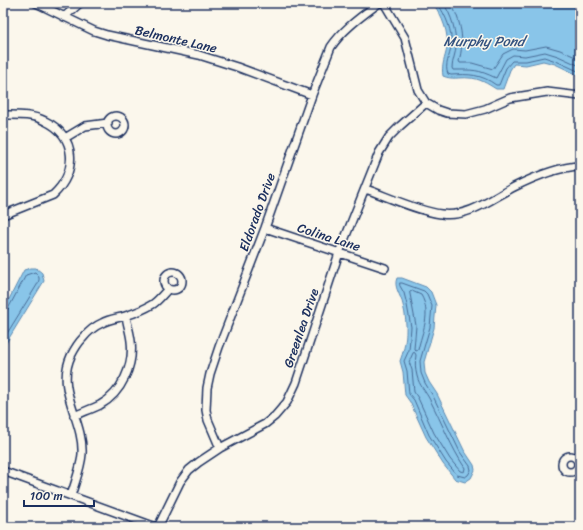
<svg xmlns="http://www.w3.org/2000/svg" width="583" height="530" viewBox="0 0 583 530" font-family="Sriracha,sans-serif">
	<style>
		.water { fill: #89c5e9; stroke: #5d89b1 }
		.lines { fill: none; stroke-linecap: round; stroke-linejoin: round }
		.shore { stroke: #476b96; stroke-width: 1 }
		.minor-casing { stroke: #1b2f5e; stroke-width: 10 }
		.minor { stroke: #fbf7ec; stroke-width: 7 }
		.labels { text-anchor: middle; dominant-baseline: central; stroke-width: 3; stroke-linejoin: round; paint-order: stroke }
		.street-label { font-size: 13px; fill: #1b2f5e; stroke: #fbf7ec }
		.water-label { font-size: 14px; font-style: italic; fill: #365481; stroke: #fbf7ec }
	</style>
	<rect width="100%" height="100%" fill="#fbf7ec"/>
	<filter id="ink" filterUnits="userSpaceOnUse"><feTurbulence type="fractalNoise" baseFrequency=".025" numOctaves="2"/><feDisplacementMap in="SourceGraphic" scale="8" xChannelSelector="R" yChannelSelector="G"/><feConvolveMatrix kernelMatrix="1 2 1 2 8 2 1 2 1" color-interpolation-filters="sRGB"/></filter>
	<g filter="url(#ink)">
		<!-- water -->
		<path class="water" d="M424,3H580V76L555,64L543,61L526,65L514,64L510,70L503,89H496C488,84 479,78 469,78C459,77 452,80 443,76C441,66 445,58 447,48C449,33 442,16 434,5Z
			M31,268H36L42,273L44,281L3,348V311L24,270Z
			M397,278H402L426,287L431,292L436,305L434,328L424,362L425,373L429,382L437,394L464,450L474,465L475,470L471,478L465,482L455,479L443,464L426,437L410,402L405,395L403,372L400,361C407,343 408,324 403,305C401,295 393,287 397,278Z"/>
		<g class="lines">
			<!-- shore -->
			<path class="shore" d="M437,3C446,15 453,32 451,47C450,56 444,65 448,74L451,75C469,74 481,74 496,85H499L506,68L512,61H526L544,57L556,61L580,72
				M443,3C452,15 456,32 456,46C456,53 452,61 452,68L453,70C474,70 477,69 496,78L506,59L513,55L525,56L545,52L558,56L580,66
				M451,3C461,22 465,40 459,61L460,63H472L493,69L503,54L513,49L525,50L546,46L560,50L580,59
				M400,283H402L424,291L427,294L432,306L430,327L420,361L421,373L425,383L433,396L460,452L470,466L471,470L468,475L465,477L457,475L446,462L429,435L414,400L409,394L407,371L404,361L409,350L411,327L407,305L404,293L400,286Z
				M410,292L412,291L421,295C432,314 422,331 418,350L416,351L414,349L416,326Z
				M3,312L8,309L26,275L35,272C40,277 40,279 37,285L3,340
				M415,353L416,355C415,361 415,369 417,376C419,385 426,392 430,400C442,423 451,447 465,468L464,472L460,471L450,459L434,433L418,398L414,392L412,370L409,362L413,353Z"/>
			<defs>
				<path id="minor" d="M36,3L94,31L107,35L199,55L237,67L312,95
					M384,3L405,38L418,90L426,103L438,110L447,113L466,114L485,109L510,98L547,92L580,96
					M64,17L80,3
					M3,115C17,115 32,114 45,121C77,136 78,172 53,195L3,215
					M107 125a9 9 0 1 1 18 0a9 9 0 1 1-18 0Z
					M65,138L85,126L108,123
					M366,189C388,197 418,211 441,214C468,218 491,199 514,187C534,177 557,167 580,166
					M265,228L385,268
					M164 281a9 9 0 1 1 18 0a9 9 0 1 1-18 0Z
					M74,416C83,412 92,409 100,405C122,393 134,365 131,341C130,332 127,324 126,316
					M220,448L208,420L206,410L207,388L210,374L219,347L265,228L312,95L331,47C343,29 362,16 379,3
					M562 464a8 8 0 1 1 16 0a8 8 0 1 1-16 0Z
					M3,471L156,527
					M71,496C75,482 81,468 82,454C84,420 55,390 71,356C74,350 78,343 83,338C88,332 95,326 102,323C109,319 118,318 125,316C135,313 145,309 153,304C159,300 164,293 168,289
					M158,527L180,482L189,470L199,462L220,448L265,424L275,416L287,402L296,383L312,335L339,253L379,153L389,137L400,126L426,103"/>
			</defs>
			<!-- minor casing -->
			<use href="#minor" class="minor-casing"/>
			<!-- minor -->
			<use href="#minor" class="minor"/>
		</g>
	</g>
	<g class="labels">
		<!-- street labels -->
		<g class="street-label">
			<text transform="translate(176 39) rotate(13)">Belmonte Lane</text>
			<text transform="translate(257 212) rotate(-70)">Eldorado Drive</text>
			<text transform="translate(329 237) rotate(18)">Colina Lane</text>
			<text transform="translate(301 328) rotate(-71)">Greenlea Drive</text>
		</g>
		<!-- water labels -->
		<g class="water-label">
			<text x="484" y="41">Murphy Pond</text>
		</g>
	</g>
	<!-- margin -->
	<rect width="583" height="530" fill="none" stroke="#fbf7ec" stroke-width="16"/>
	<rect x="8" y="8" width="567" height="514" fill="none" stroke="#1b2f5e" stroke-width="1.5" filter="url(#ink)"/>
	<!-- scale -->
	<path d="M24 500v6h70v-6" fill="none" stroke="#1b2f5e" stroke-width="2"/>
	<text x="30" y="500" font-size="12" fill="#1b2f5e" stroke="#fbf7ec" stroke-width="3" paint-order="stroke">100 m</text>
</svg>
